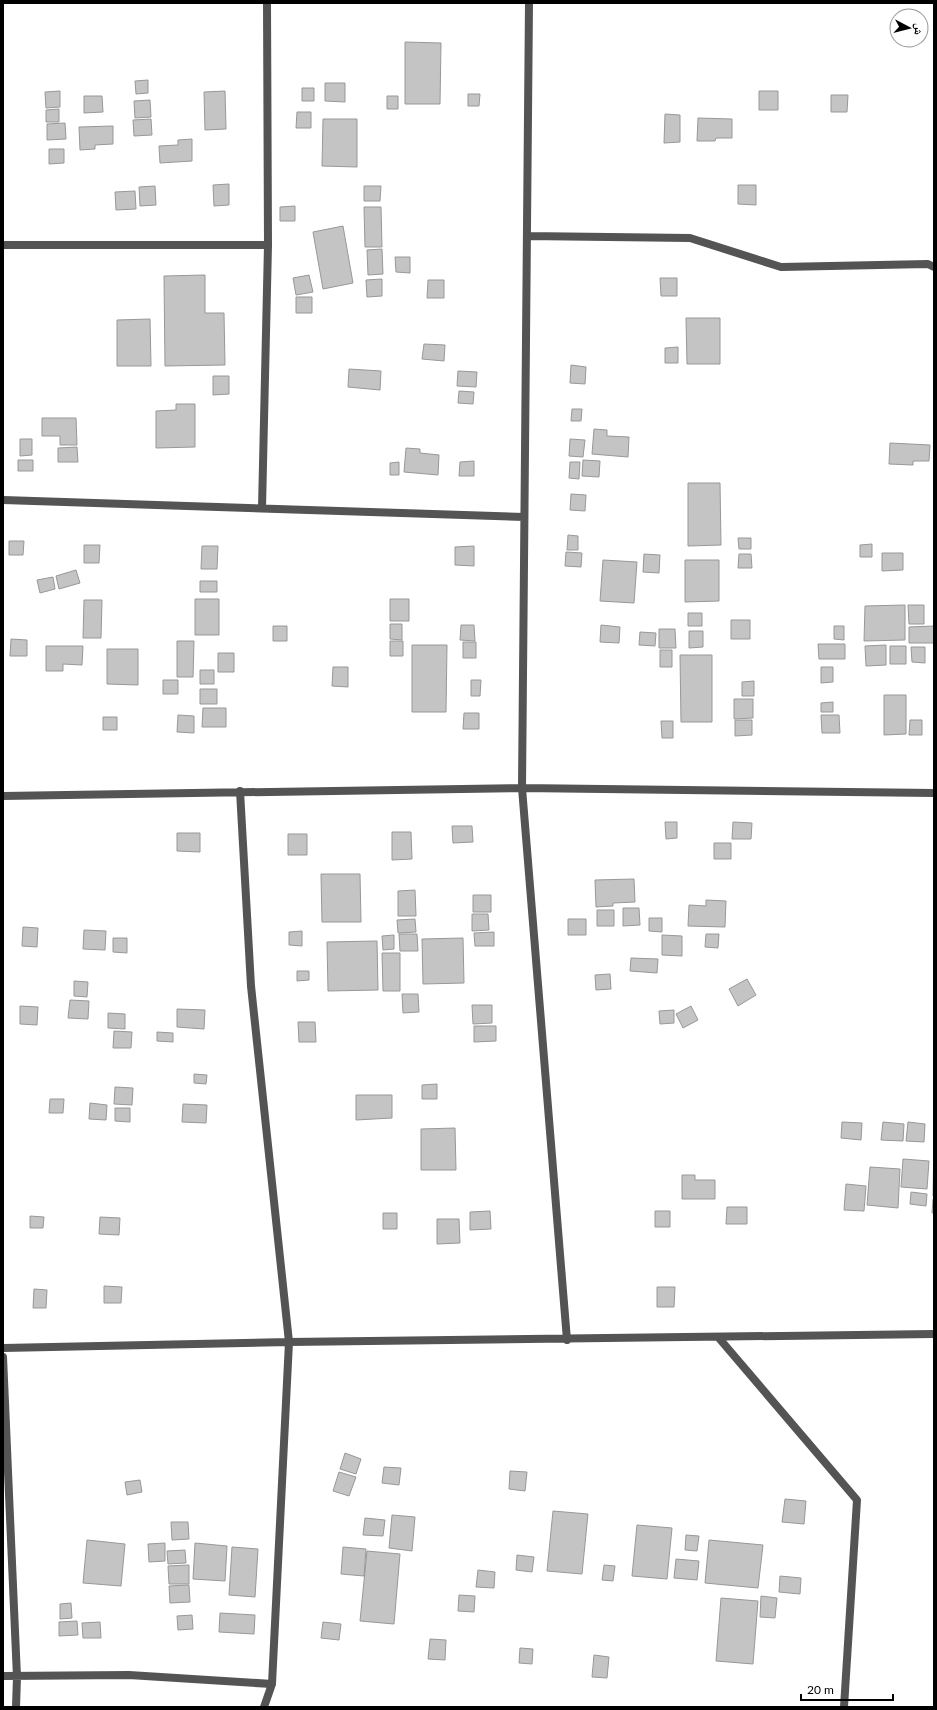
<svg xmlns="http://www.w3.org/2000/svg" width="937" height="1710" viewBox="0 0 937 1710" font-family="Lato,'Noto Naskh Arabic',sans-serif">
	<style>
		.building { fill: #c4c4c4; stroke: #989898 }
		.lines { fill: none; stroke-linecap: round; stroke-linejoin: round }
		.minor { stroke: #545454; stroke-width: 8 }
	</style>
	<rect width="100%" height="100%" fill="#fff"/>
	<!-- building -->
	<path class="building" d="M405,42L441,43L440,104H405Z
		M148,80V93L136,94L135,81Z
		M325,83H345V102L325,101Z
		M302,88H314V101H302Z
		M60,91V107L46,108L45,92Z
		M225,91L226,129L205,130L204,92Z
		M759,91H778V110H759Z
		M468,94H480L479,106H468Z
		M831,95H848L847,112H831Z
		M84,96H102L103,112L84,113Z
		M387,96H398V109H387Z
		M150,100L151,117L135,118L134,101Z
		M59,109V122H46V110Z
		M297,112H311V128H296Z
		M665,114L680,115V142L664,143Z
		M698,118L732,119V138H716L715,141H697Z
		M151,119L152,135L134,136L133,120Z
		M323,119H357V167L322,166Z
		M65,123L66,139L47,140V124Z
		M113,126V144L95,145V149L80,150L79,127Z
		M192,139V161L160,163L159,146L178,145V140Z
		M49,149H64V163L49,164Z
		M229,184V205L214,206L213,185Z
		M738,185H756V205L738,204Z
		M155,186L156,205L140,206L139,187Z
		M364,186H381L380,201H364Z
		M135,191L136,209L116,210L115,192Z
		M295,206V221H280V207Z
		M364,207H381L382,247H365Z
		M343,226L353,283L323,289L313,232Z
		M382,249L383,274L368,275L367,250Z
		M395,257H410V273L396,272Z
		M205,275V313H224L225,365L165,366L164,276Z
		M309,275L313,292L296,295L293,278Z
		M660,278H677V296H661Z
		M382,279V296L367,297L366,280Z
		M428,280H444V298H427Z
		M296,297H312V313H296Z
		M686,318H720V364H687Z
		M150,319L151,366H117V320Z
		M424,344L445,345L444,361L422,359Z
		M678,347V363H665V348Z
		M571,365L586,367L585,384L570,383Z
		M349,369L381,371L380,390L348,387Z
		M458,371L477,372L476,387L457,386Z
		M213,376H229V394L213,395Z
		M459,391L474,392L473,404L458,403Z
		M176,404H195V447L156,448V411L176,410Z
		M572,409H582L581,421H571Z
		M42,418H76L77,445H60V436H42Z
		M594,429L607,430V436L629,437L628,457L592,454Z
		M20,439H32V455L20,456Z
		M570,439L585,440L583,457L569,456Z
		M890,443L930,445L929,461H913V465L889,464Z
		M77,447L78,462H58V448Z
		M406,448L420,449V453L439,455L438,475L404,472Z
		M18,460H33V471H18Z
		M583,460L600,461L599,477L582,476Z
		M474,461V476H459L460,462Z
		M399,462V475H390V463Z
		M570,462H580L579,479L569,478Z
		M688,483H720L721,545L688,546Z
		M571,494L586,495L585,511L570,510Z
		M568,535L578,536V550H567Z
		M738,538H751V549H739Z
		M9,541H24L23,555H9Z
		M872,544V557H860V545Z
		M84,545H100L99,563H84Z
		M202,546H218L217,569H201Z
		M474,546V566L455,565V547Z
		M566,552L582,553L581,567L565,566Z
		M882,553H903V570L882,571Z
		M644,554L660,555L659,573L643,572Z
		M739,554H751L752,568H738Z
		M603,560L637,562L634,603L600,601Z
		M685,560H719V601L685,602Z
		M76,570L80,583L59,589L56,576Z
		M53,577L55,589L40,593L37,580Z
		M200,581H217V592H200Z
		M195,599H219V635H195Z
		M390,599H409V621H390Z
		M84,600H102L101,638H83Z
		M905,605V640L864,641L865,606Z
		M908,605H924V624H909Z
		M688,613H702V626H688Z
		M731,620H750V639H731Z
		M390,624H402V640L390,639Z
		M461,625H474L475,641L460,640Z
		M601,625L620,627L619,643L600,642Z
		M273,626H287V641H273Z
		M834,626H844V640L834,639Z
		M934,626V643H909V627Z
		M659,629H675L676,648H659Z
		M689,631H703V647L689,648Z
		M640,632L656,633L655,646L639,645Z
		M11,639L27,640V656H10Z
		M177,641H194L193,677H177Z
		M390,641H403V656H390Z
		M463,642H476V658H463Z
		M818,644H845V659H819Z
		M412,645H447L446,712H412Z
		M886,645V665L866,666L865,646Z
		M46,646H83L82,665L63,664V671H46Z
		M890,646H906V664H890Z
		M911,647H925V663L912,662Z
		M107,649H138V685L107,684Z
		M660,650H672V667H660Z
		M218,653H234V672H218Z
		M680,655H712V722H681Z
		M333,667H348V687L332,686Z
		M821,667H833V682L821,683Z
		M200,670H214V684H200Z
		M163,680H178V694H163Z
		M471,680H481L480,696H471Z
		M754,681V696H742V682Z
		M200,689H217V704H200Z
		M884,695H906V734L884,735Z
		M734,699H753V718L734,719Z
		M833,702V712H821V703Z
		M203,708H226V727H202Z
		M464,713H479V729H463Z
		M178,715L194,716V733L177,732Z
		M821,715H839L840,733H822Z
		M103,717H117V730H103Z
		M735,720H752V735L735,736Z
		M910,720H922V735H909Z
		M661,721H673V738H662Z
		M665,822H677V838L666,839Z
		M733,822L752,823L751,839H732Z
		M452,826H472L473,842L453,843Z
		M392,832H411L412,859L392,860Z
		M177,833H200V852L177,851Z
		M288,834H307V855H288Z
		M714,843H731V859H714Z
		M321,874H360L361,922H322Z
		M634,879L635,902L613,903V906L596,907L595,880Z
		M415,890L416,916H398V891Z
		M473,895H491V912H473Z
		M706,900L726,901L725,927L688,926L689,905L706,906Z
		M623,908H639L640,925L623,926Z
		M597,910H614V926H597Z
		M472,914H488L489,930L472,931Z
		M649,918H662V932L649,931Z
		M415,919L416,932L398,933L397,920Z
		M568,919H586V935H568Z
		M23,927L38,928L37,947L22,946Z
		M84,930L106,931L105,950L83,949Z
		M302,931V946L289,945V932Z
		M494,932V946H475L474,933Z
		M399,934H417L418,951H400Z
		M706,934H719L718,948L705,947Z
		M394,935V949L383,950L382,936Z
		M662,935L682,936V956L662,955Z
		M113,938H127V953L113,952Z
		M463,938L464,983L423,984L422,939Z
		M377,941L378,990L328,991L327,942Z
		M382,953H400V991H383Z
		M631,958L658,959L657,973L630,971Z
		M297,971H309V980L297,981Z
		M610,974L611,989L596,990L595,975Z
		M747,979L756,995L738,1006L729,989Z
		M74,981L88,982L87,997L74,996Z
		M402,994H418L419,1012L403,1013Z
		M70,1000L89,1001L88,1019L68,1018Z
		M472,1005H492V1023L473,1024Z
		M20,1006L38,1007L37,1025L20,1024Z
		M691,1006L698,1020L683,1028L676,1014Z
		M177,1009L205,1010L204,1029L177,1027Z
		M674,1010V1023L660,1024L659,1011Z
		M108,1013L125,1014V1029L108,1028Z
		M298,1022H315L316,1042H299Z
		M474,1026H496V1041L474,1042Z
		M114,1031L132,1032L131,1048H113Z
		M157,1032L173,1033V1042L157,1041Z
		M194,1074L207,1075L206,1084L194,1083Z
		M437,1084V1099H422V1085Z
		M115,1087L133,1088L132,1105L114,1104Z
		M356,1095H392V1118L356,1120Z
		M50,1099H64L63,1113H49Z
		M90,1103L107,1105L106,1120L89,1119Z
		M183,1104L207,1105L206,1123L182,1122Z
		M115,1108H130V1122L115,1121Z
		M842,1122L862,1123L861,1140L841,1138Z
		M883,1122L904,1124L903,1141L881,1140Z
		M908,1122L925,1124L924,1142L906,1141Z
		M455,1128L456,1170H421V1129Z
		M934,1139V1196H933Z
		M903,1159L929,1161L927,1189L901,1187Z
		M870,1167L900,1169L898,1208L867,1205Z
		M682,1175H695V1180H715V1199H682Z
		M846,1184L866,1186L864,1211L844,1210Z
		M911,1192L927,1194L926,1206L910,1204Z
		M933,1199H934V1213H932Z
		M727,1207H747V1224H726Z
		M490,1211L491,1229L470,1230V1212Z
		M655,1211H670V1227H655Z
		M383,1213H397V1229H383Z
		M30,1216L44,1217L43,1228H30Z
		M100,1217L120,1218L119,1235L99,1234Z
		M437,1219H459L460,1243L437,1244Z
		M104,1286L122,1287L121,1303H104Z
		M657,1287H675L674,1307H657Z
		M34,1289L47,1290L46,1308H33Z
		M345,1453L361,1459L356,1474L340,1469Z
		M384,1467L401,1468L399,1485L382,1483Z
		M510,1471L527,1472L525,1491L509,1489Z
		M339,1472L356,1477L349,1496L333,1491Z
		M140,1480L142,1492L127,1495L125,1482Z
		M785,1499L806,1501L804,1524L782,1522Z
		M553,1511L588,1514L582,1574L547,1571Z
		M392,1515L415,1517L412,1551L389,1548Z
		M365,1518L385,1520L383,1536L363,1535Z
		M171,1522H188L189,1539L172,1540Z
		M637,1525L672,1528L667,1579L632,1576Z
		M686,1535L699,1536L697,1551L685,1550Z
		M87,1540L125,1544L121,1586L83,1583Z
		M709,1540L763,1545L758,1588L705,1583Z
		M165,1543V1561L149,1562L148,1544Z
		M195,1543L227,1546L225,1581L193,1579Z
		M232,1547L258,1549L255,1597L229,1595Z
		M343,1547L366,1549L364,1576L341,1574Z
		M185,1550L186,1563L168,1564L167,1551Z
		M367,1551L400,1554L394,1624L360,1621Z
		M517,1555L534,1557L532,1572L516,1570Z
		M676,1559L699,1561L697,1580L674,1578Z
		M189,1565V1584H169L168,1566Z
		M604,1565L615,1566L613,1581L602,1580Z
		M478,1570L495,1572L494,1588L476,1587Z
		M780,1576L801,1578L800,1594L779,1592Z
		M189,1585L190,1602L170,1603L169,1586Z
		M459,1595L475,1596L474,1612L458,1611Z
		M761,1596L777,1598L775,1618L760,1617Z
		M721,1598L758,1601L753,1664L716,1661Z
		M71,1603L72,1618L60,1619V1604Z
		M220,1613L255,1615L254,1634L219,1632Z
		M192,1615L193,1629L178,1630L177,1616Z
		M77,1621L78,1635L59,1636V1622Z
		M100,1622L101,1638H83L82,1623Z
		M323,1622L341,1624L339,1640L321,1638Z
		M430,1639L446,1640L445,1660L428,1659Z
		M520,1648L533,1649L532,1664L519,1663Z
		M594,1655L609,1657L607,1678L592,1677Z"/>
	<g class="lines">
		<!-- minor -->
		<path class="minor" d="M529,3L522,788L567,1340
			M527,236L690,238L781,267L928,264L934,267
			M3,245H268
			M3,500L524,517
			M262,508L268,245L267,3
			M240,791L251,986L289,1342L272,1684L264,1707
			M3,796L522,788L934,793
			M718,1337L857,1500L844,1707
			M3,1348L289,1342L934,1334
			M3,1357L17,1677L16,1707
			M3,1676L129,1675L272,1684"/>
	</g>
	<!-- border -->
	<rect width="937" height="1710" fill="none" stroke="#000000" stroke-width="8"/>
	<!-- north arrow -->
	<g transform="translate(909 28) rotate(97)"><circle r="19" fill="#ffffff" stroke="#999999"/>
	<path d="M0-3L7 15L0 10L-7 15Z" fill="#000000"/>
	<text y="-6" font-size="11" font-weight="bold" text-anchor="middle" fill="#000000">ش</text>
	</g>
	<!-- scale -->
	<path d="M801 1694v6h92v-6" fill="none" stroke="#000000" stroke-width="2"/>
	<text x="807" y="1694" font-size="12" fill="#000000" stroke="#ffffff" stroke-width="3" paint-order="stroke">20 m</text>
</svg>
